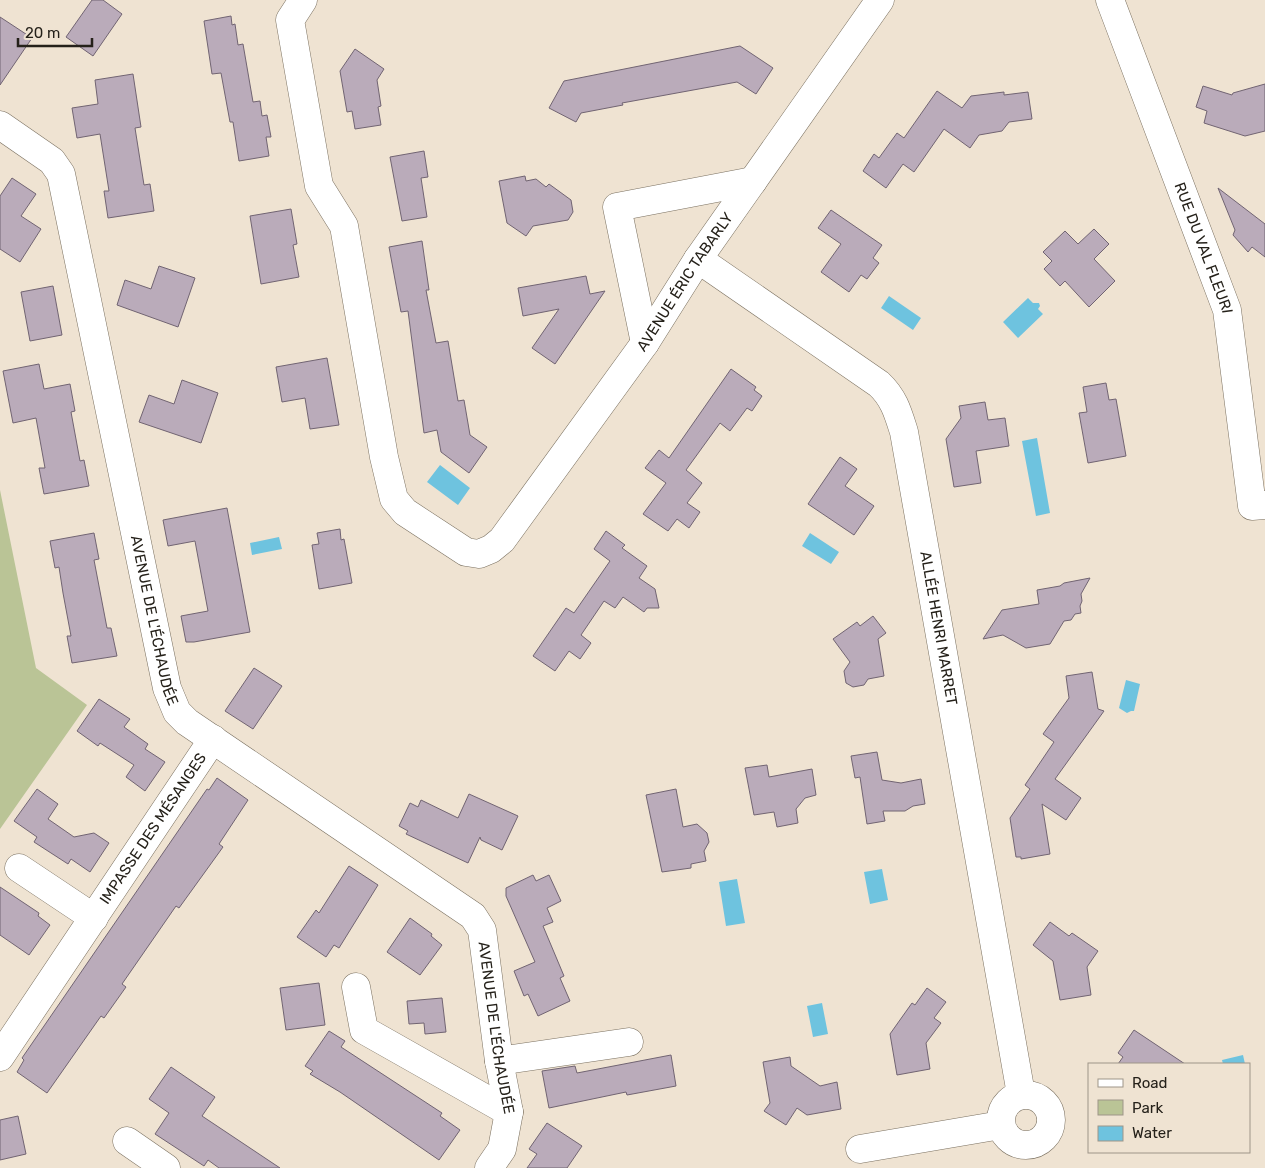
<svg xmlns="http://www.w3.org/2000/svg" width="1265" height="1168" viewBox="0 0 1265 1168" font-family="Rubik,sans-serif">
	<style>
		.green { fill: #bac496 }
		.water { fill: #6ec3df }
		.building { fill: #baabba; stroke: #716472 }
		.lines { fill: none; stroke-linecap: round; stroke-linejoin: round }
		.minor-casing { stroke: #7b7161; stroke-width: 29 }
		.minor { stroke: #fff; stroke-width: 28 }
		.labels { text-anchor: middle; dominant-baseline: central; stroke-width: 4; stroke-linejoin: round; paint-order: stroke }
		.street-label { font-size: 15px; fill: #25211a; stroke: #efe3d2 }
	</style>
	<rect width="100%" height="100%" fill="#efe3d2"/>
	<!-- green -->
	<path class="green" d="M0,490L36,668L87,705L0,829Z"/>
	<!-- water -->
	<path class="water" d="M889,296L921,318L913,330L881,308Z
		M1028,298L1033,303H1039L1040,306L1038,309L1043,314L1018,338L1003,322Z
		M1037,438L1050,513L1036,516L1022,441Z
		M440,465L470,488L458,505L427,482Z
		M810,533L839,552L831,564L802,546Z
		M279,537L282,549L252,555L250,543Z
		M1126,680L1140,684L1134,711H1131L1127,713L1119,708Z
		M882,869L888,900L870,904L864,872Z
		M737,879L745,923L726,926L719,882Z
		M822,1003L828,1034L813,1037L807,1006Z
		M1243,1055L1245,1064H1223L1222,1060Z"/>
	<!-- building -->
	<path class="building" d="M92,0H103L122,14L93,56L66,37Z
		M231,16L232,25L235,24L238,45L243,44L253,102L260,101L262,116L267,115L271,137H266L269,156L239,161L233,122H230L221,73L212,74L204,21Z
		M0,17L32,38L0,85Z
		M740,46L773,68L756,94L737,82L622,103L623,105L581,113L576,122L549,108L564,81Z
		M355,49L384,69L377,80L381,106L378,107L381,125L355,129L352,111L347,112L340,71Z
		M133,74L141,127L135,128L144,185L150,184L154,211L108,218L104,191H109L100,134L77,138L72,108L98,104L95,80Z
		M1265,84V131L1245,136L1204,123L1207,111L1196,107L1203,86L1232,95L1233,93Z
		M937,91L962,108L971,96L1004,92V95L1028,92L1032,119L1009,122L1002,131L979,135L970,148L944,129L914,172L903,164L886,188L863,171L874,154L879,158L897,133L904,138Z
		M424,151L428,177L421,178L427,217L402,221L390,157Z
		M525,176L526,181L536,179L546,187L549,184L571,200L573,212L568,220L533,226L526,236L507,223L499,181Z
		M12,178L36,194L21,216L41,229L20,262L0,249V196Z
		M1218,188L1265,224V257L1252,247L1248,252L1233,235L1235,230Z
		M291,209L297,244L293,245L299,277L261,284L250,216Z
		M831,210L882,245L873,258L879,263L867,279L861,275L849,292L821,272L841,244L818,228Z
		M1094,229L1109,244L1094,259L1115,281L1089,307L1065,281L1060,286L1044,269L1052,261L1043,252L1065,231L1078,244Z
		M422,241L429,290H426L436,343L448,341L458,401L464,400L470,435L487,447L469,473L441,452L437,430L424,433L408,311L401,312L389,247Z
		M159,266L195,278L178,327L117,305L125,280L151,289Z
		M586,276L590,294L605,291L555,364L532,348L559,309L523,316L518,288Z
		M53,286L62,335L30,341L21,292Z
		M327,358L339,425L310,429L305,398L282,402L276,367Z
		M39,364L44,389L70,384L75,411L71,412L80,461L84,460L89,486L44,494L39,468H45L36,418L13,423L3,371Z
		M731,369L756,387L754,390L762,396L752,411L747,408L730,431L720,423L686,470L702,483L687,503L700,512L689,528L677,519L668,531L643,514L666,483L645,468L659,450L669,458Z
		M182,380L218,393L201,443L139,422L149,395L174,404Z
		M1106,383L1109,400L1116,399L1126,456L1088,463L1079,413L1087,412L1083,387Z
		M985,402L988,420L1005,418L1009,446L976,451L981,483L954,487L946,439L961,418L959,406Z
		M840,457L857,469L845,486L874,506L854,535L808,504Z
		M227,508L250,632L194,642H186L181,616L208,611L202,579L195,541L168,546L163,520Z
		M340,529L341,540L344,539L352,583L319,589L312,545L319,544L317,533Z
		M606,531L625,545L622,548L647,566L639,578L655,589L659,608H647L644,612L623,597L615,608L604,601L581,635L591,643L580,659L569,651L555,671L533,656L566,608L574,613L610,561L594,549Z
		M94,533L99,559L94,560L107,628H111L117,656L72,663L67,636H71L63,593L59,567L55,568L50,541Z
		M1090,578L1081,594L1082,601L1080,606L1081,613L1075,614L1071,620L1064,621L1050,644L1026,648L1003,635L983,639L1002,610L1039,604L1037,590L1060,586L1064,583Z
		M873,616L886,633L878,639L884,676L868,679L864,685L853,687L846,683L844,671L850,662L833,639L857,622L860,626Z
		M254,668L282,686L253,729L225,711Z
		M1092,672L1098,709L1104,711L1055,779L1081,798L1066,820L1042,804L1050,854L1021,859V857H1016L1010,818L1030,789L1025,785L1054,742L1043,734L1069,698L1066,676Z
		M99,699L130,719L124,727L148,744L145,749L165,762L145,791L126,777L134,765L100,743L98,746L77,731Z
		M877,752L882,780L901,783L921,779L925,804L913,806L905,811H883L885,821L867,824L860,777L855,778L851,756Z
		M767,765L769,777L812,769L816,795L805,798L796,809L798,823L777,827L774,812L754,815L745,768Z
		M217,778L248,800L219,844L223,847L179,908L176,906L122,984L126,987L104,1018L101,1016L47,1093L17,1072L24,1060L22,1058L207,789L209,790Z
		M37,789L58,804L48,819L74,837L94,833L109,843L90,872L71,859L68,864L34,842L37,837L14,821Z
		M676,789L683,827L697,824L707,833L709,842L704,851L706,861L691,864V868L662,872L646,795Z
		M469,794L518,816L502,850L481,840L480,837L468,863L406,834L408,831L399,826L410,803L418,807L421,800L458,818Z
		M349,866L378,885L339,948L334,945L326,957L297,937L316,910L319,913Z
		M533,875L536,881L549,875L561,901L547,908L553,922L543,926L564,976L560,978L570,1001L538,1016L528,994L524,996L514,971L535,962L506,896V888Z
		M0,887L39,913L38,916L50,925L29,955L0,935Z
		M410,918L432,934L431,936L442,945L420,975L387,952Z
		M1050,922L1069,936L1072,933L1098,951L1087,967L1091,995L1060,1000L1053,961L1033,945Z
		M319,983L325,1025L286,1030L280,988Z
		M927,988L946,1002L934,1018L941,1023L926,1043L930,1069L897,1075L890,1034L912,1003L915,1005Z
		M442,998L446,1032L425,1034L424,1023L409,1024L407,1001Z
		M1134,1030L1185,1064H1118L1123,1057L1118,1053Z
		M329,1031L345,1041L341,1047L442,1113L440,1116L460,1130L439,1160L340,1092L310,1074L313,1071L305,1066Z
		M671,1055L676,1086L627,1095L626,1092L549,1108L542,1071L575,1066L577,1073Z
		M790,1057L791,1066L820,1086L837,1082L841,1109L807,1115L797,1108L786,1125L764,1111L770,1103L763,1062Z
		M171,1067L215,1097L202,1116L280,1168H219L208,1160L204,1166L155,1134L169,1113L149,1099Z
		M18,1116L26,1154L0,1160V1120Z
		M547,1123L582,1146L567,1168H527L537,1154L529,1149Z"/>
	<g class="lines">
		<defs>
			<g id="minor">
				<path id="s1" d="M303,0L290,20L319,186L344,226L384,457L394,499L405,512L466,552L479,554L491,549L502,540L645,343L698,259L880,0"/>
				<path id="s2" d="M1110,0L1227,310L1252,506L1265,505"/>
				<path id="s3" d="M0,125L52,161L61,174L167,688L177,712L187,722L473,916L482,930L499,1061L509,1112L502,1149L489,1168"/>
				<path id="s4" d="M698,259L879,384C894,398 898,413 904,432L1021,1094"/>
				<path d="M645,343L617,207L753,181"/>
				<path d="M19,868L94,918"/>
				<path d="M356,987L364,1030L509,1112"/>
				<path id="s5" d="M0,1057L213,739"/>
				<path d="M499,1061L629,1042"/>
				<circle cx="1026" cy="1120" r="25"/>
				<path d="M127,1141L166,1168"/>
				<path d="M860,1149L1001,1125"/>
			</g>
		</defs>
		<!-- minor casing -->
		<use href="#minor" class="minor-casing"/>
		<!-- minor -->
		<use href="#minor" class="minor"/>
	</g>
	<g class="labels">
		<!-- street labels -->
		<g class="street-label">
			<text stroke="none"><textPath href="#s2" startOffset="265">RUE DU VAL FLEURI</textPath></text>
			<text stroke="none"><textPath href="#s1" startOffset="964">AVENUE ÉRIC TABARLY</textPath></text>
			<text stroke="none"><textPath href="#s3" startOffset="535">AVENUE DE L'ÉCHAUDÉE</textPath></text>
			<text stroke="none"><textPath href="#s4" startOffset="474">ALLÉE HENRI MARRET</textPath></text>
			<text stroke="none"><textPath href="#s5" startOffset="275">IMPASSE DES MÉSANGES</textPath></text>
			<text stroke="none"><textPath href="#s3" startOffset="1105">AVENUE DE L'ÉCHAUDÉE</textPath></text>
		</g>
	</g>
	<!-- legend -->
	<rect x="1088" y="1063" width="162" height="90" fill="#efe3d2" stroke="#9e9588"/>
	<rect x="1098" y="1079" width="25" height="8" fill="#ffffff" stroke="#9e9588"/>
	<text x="1132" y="1088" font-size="15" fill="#25211a">Road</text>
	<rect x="1098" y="1100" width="25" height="15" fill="#bac496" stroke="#9e9588"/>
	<text x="1132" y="1113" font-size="15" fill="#25211a">Park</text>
	<rect x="1098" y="1126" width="25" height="15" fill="#6ec3df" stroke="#9e9588"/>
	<text x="1132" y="1138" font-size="15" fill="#25211a">Water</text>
	<!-- scale -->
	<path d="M18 38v8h74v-8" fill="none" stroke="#25211a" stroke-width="2.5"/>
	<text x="25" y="38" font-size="15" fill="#25211a" stroke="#efe3d2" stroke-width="4" paint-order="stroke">20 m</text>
</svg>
